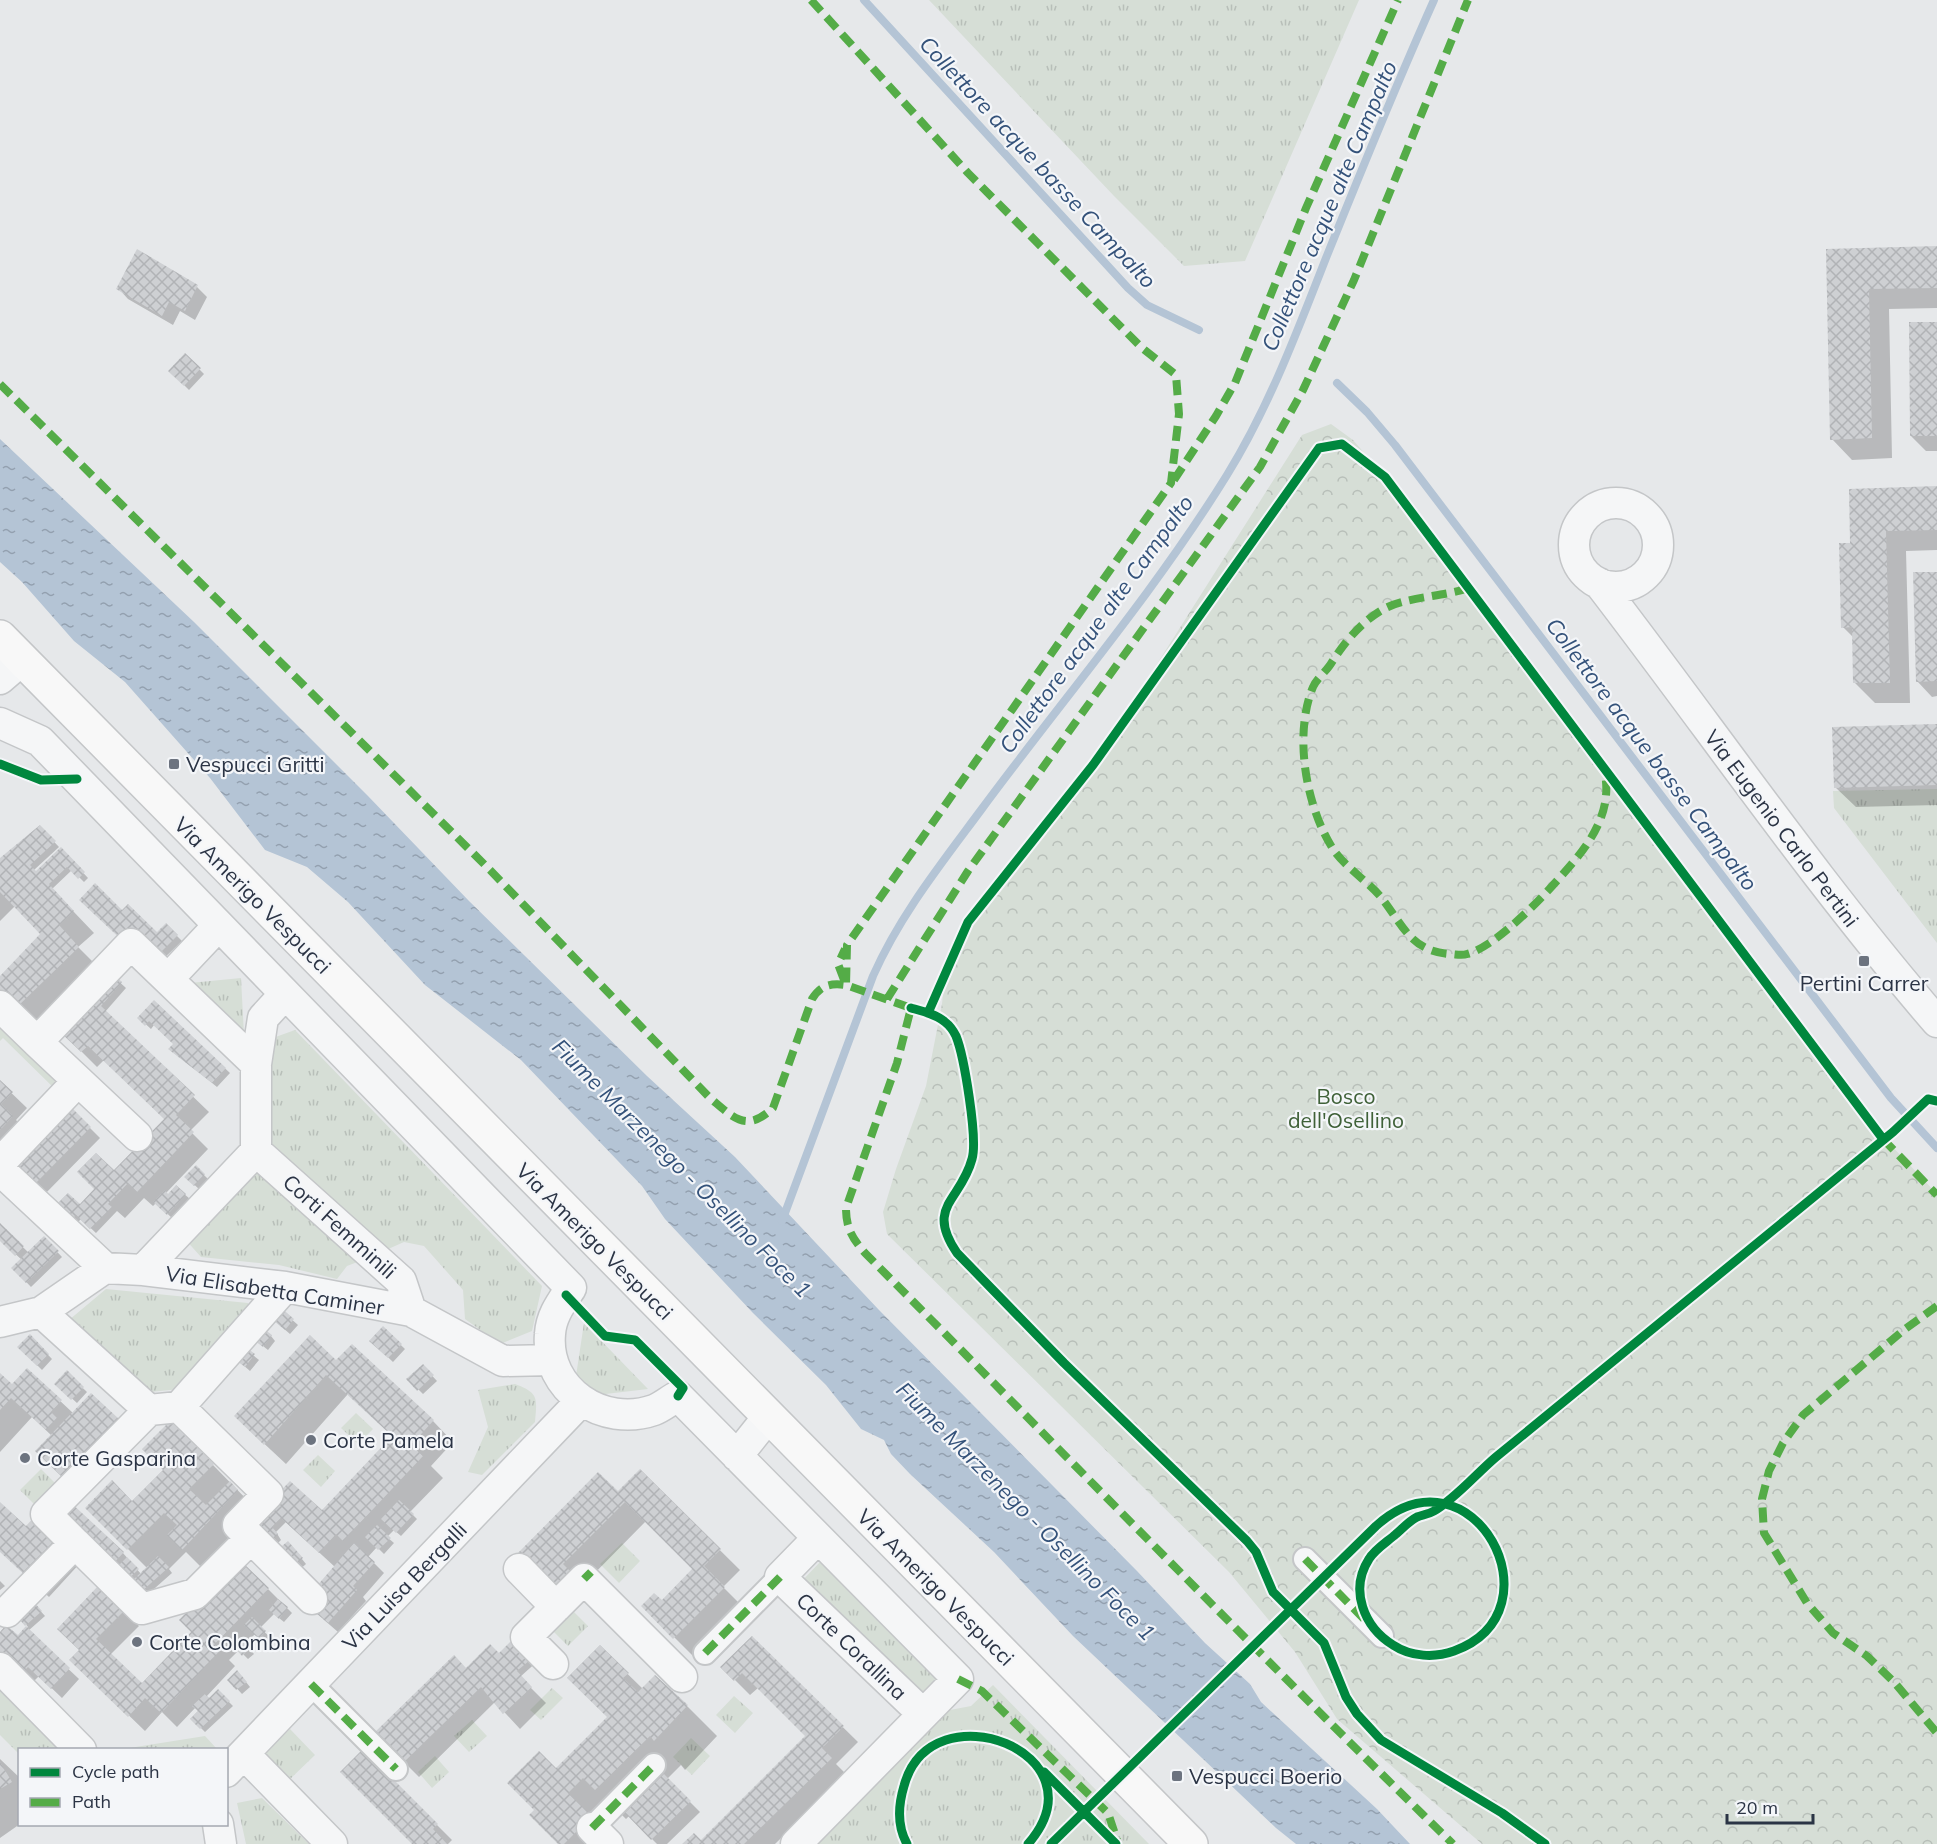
<svg xmlns="http://www.w3.org/2000/svg" width="1937" height="1844" viewBox="0 0 1937 1844" font-family="Mulish,sans-serif">
	<style>
		.grass { fill: url(#grass-tufts) }
		.forest { fill: url(#forest-crowns) }
		.water { fill: url(#water-ripples) }
		.shadow { fill: #0003 }
		.lines { fill: none; stroke-linecap: round; stroke-linejoin: round }
		.stream { stroke: #b4c4d5; stroke-width: 8 }
		.building { fill: url(#building-cross-hatch) }
		.pedestrian-casing { stroke: #c4c6c8; stroke-width: 26 }
		.minor-casing { stroke: #c4c6c8; stroke-width: 33 }
		.secondary-casing { stroke: #c4c6c8; stroke-width: 36 }
		.pedestrian { stroke: #f5f6f7; stroke-width: 22 }
		.minor { stroke: #f5f6f7; stroke-width: 30 }
		.secondary { stroke: #f8f8f8; stroke-width: 33 }
		.quiet { stroke: #54ac47; stroke-width: 8; stroke-dasharray: 15 8; stroke-linecap: butt }
		.cycleway-casing { stroke: #f4f6f9; stroke-width: 13 }
		.cycleway { stroke: #00873e; stroke-width: 9 }
		.poi-dot { fill: #6c737f; stroke: #f4f6f9; stroke-width: 2 }
		.labels { text-anchor: middle; dominant-baseline: central; stroke-width: 4.5; stroke-linejoin: round; paint-order: stroke }
		.poi-label { font-size: 21px; fill: #2b3445; stroke: #f4f6f9; text-anchor: start }
		.street-label { font-size: 21px; fill: #2b3445; stroke: #f4f6f9 }
		.park-label { font-size: 21px; fill: #3f6138; stroke: #f4f6f9 }
		.water-label { font-size: 22px; font-style: italic; fill: #34527a; stroke: #f4f6f9 }
	</style>
	<defs>
		<pattern id="grass-tufts" width="24" height="20" patternUnits="userSpaceOnUse" patternTransform="scale(1.5)"><rect width="24" height="20" fill="#d6ded6"/><path d="M3 7l-1-3M5 7V3M7 7l1-3M15 17l-1-3M17 17v-4M19 17l1-3" fill="none" stroke="#b8bfb9"/></pattern>
		<pattern id="forest-crowns" width="20" height="18" patternUnits="userSpaceOnUse" patternTransform="scale(1.5)"><rect width="20" height="18" fill="#d6ded6"/><path d="M2 6a3 3 0 1 1 6 0M12 15a3 3 0 1 1 6 0" fill="none" stroke="#b8bfb9"/></pattern>
		<pattern id="water-ripples" width="26" height="14" patternUnits="userSpaceOnUse" patternTransform="scale(1.5)"><rect width="26" height="14" fill="#b4c4d5"/><path d="M2 4q2-2 4 0t4 0M15 11q2-2 4 0t4 0" fill="none" stroke="#93a0af"/></pattern>
		<pattern id="building-cross-hatch" width="8" height="8" patternUnits="userSpaceOnUse" patternTransform="scale(1.5)"><rect width="8" height="8" fill="#ced0d3"/><path d="M0 0l8 8M0 8l8-8" fill="none" stroke="#b1b3b6"/></pattern>
	</defs>
	<rect width="100%" height="100%" fill="#e6e8ea"/>
	<!-- grass -->
	<path class="grass" d="M929,0H1359L1245,261L1184,266L1114,196Z
		M1937,789V943L1834,808L1833,791Z
		M241,978L244,1035L190,983Z
		M0,1026L64,1088L59,1093L3,1038L0,1041Z
		M295,1030L542,1286L532,1331L500,1344L465,1319L463,1290L424,1246L404,1242L386,1250L269,1144L270,1039Z
		M258,1170L360,1261L347,1266L337,1279L279,1265L201,1257L184,1238Z
		M106,1289L248,1303L249,1315L180,1389L150,1392L69,1320Z
		M584,1323L648,1389L597,1395L576,1376Z
		M515,1384C539,1393 537,1398 535,1422L482,1475L468,1472L488,1427L478,1390Z
		M356,1413L373,1429L358,1444L341,1428Z
		M318,1455L335,1471L321,1487L303,1470Z
		M41,1469L58,1486L37,1507L20,1490Z
		M622,1543L640,1561L619,1583L600,1564Z
		M820,1562L940,1678L927,1692L911,1690L800,1583Z
		M574,1612L588,1626L568,1646L553,1631Z
		M993,1685L1149,1844H818L950,1710L971,1706Z
		M552,1688L563,1698L541,1720L530,1710Z
		M0,1689L61,1749L20,1750L19,1754L0,1735Z
		M734,1696L753,1713L735,1733L716,1715Z
		M472,1720L487,1736L469,1752L454,1736Z
		M290,1729L315,1755L287,1782L262,1756Z
		M205,1736L217,1749H123Z
		M691,1738L710,1756L692,1775L673,1757Z
		M435,1756L449,1772L432,1788L418,1772Z
		M262,1798L309,1844H246L237,1803Z"/>
	<!-- forest -->
	<path class="forest" d="M1331,424L1353,440L1385,477L1604,766L1856,1108L1937,1194V1844H1482L1337,1719L1295,1652L1229,1572L887,1234L883,1212L896,1169L926,1086L942,1004L945,973L955,945L973,915L1093,765L1302,435Z"/>
	<!-- water -->
	<path class="water" d="M0,439L194,622L368,796L469,901L647,1076L735,1157L879,1310L1137,1571L1205,1643L1250,1684L1261,1702L1377,1809L1410,1844H1296L1276,1828L1073,1636L994,1552L910,1474L891,1454L884,1440L861,1429L826,1385L753,1313L665,1219L642,1186L521,1060L425,985L348,902L307,867L265,850L210,778L125,682L74,641L22,582L0,562Z"/>
	<!-- shadow -->
	<path class="shadow" d="M1937,247V308L1889,309L1892,458L1852,460L1832,439L1827,250Z
		M197,287L207,297L195,320L180,311L173,325L128,299L118,288Z
		M1937,323V451H1926L1911,436Z
		M185,355L204,374L189,390L170,371Z
		M1937,488V550L1906,551L1910,703H1875L1855,683L1854,638L1843,627L1852,544Z
		M1937,573V696L1932,697L1917,681Z
		M1937,725V805L1856,807L1835,787Z
		M40,827L59,847L34,870L36,873L61,849L88,878L84,882L72,870L52,889L94,933L78,947L99,968L37,1027L0,989V978L43,934L15,906L0,921V860Z
		M122,912L157,934L166,925L182,941L160,962Z
		M113,976L126,988L105,1012L209,1112L190,1131L208,1149L166,1193L168,1196L176,1187L190,1199L172,1218L156,1203L153,1206L144,1198L125,1218L117,1211L96,1233L81,1219L72,1228L53,1210L80,1206L166,1119L104,1060L97,1067L59,1029Z
		M154,1002L230,1073L217,1087L175,1053V1044L154,1025L151,1029L139,1018Z
		M0,1082L27,1108L16,1120L27,1132L0,1142Z
		M69,1107L100,1138L42,1197L8,1164Z
		M196,1167L209,1180L200,1190L186,1177Z
		M0,1225L29,1253L44,1238L62,1257L31,1287L13,1268L22,1260L0,1240Z
		M279,1308L298,1325L290,1334L276,1322Z
		M383,1328L405,1349L393,1362L371,1341Z
		M30,1336L52,1359L42,1370L19,1347Z
		M271,1336L275,1341L268,1350L258,1342Z
		M243,1347L259,1360L250,1371L235,1358Z
		M336,1362L433,1421L453,1442L431,1466L443,1478L410,1512L417,1519L401,1536L394,1530L387,1537L394,1543L384,1554L377,1547L368,1557L384,1573L363,1597L366,1601L338,1632L323,1619L335,1567L286,1522L276,1532L281,1540L273,1548L213,1579L186,1552L169,1569L172,1573L146,1596L57,1514L123,1553L141,1574L147,1568L87,1508L132,1503L213,1465L261,1514L323,1512L394,1436L348,1394L286,1464L256,1436Z
		M423,1366L437,1381L423,1394L408,1379Z
		M27,1370L73,1413L52,1436L32,1417L0,1452V1375L12,1387Z
		M67,1373L87,1392L77,1403L56,1384Z
		M640,1471L740,1570L723,1587L744,1608L695,1658L643,1606L662,1602L694,1569L646,1521L583,1585L519,1554L618,1493Z
		M0,1504L26,1529L82,1561L49,1597L0,1551Z
		M293,1548L306,1564L297,1572Z
		M0,1581L5,1586L0,1590Z
		M99,1587L139,1626L110,1655L142,1685L268,1589L292,1613L284,1622L274,1614L260,1628L270,1637L264,1643L255,1634L245,1644L254,1654L248,1659L239,1650L229,1660L235,1666L206,1697L209,1700L218,1691L233,1706L205,1732L192,1719L200,1711L196,1707L177,1727L162,1712L145,1731L87,1675L81,1650Z
		M36,1606L45,1616L28,1631L79,1679L62,1698L39,1676L32,1683L0,1653V1634L18,1637L28,1627L17,1614Z
		M752,1638L858,1742L836,1764L846,1774L775,1844H685L701,1843L807,1736L758,1688L750,1695L722,1667Z
		M600,1647L643,1689L687,1706L717,1736L685,1770L681,1765L667,1779L700,1812L667,1844H657L629,1816L626,1819L614,1807L597,1824L618,1844H560L536,1810L556,1770L609,1717Z
		M499,1655L540,1659L520,1677L546,1703L520,1729L495,1702L419,1777L376,1734L466,1670Z
		M242,1677L250,1687L242,1694L229,1680Z
		M363,1751L452,1840L448,1844H414Z
		M0,1759L20,1778V1824L0,1838Z"/>
	<g class="lines">
		<!-- stream -->
		<path class="stream" d="M864,0L1128,288L1147,305L1199,330
			M1337,383L1367,412L1395,445L1891,1098L1937,1148
			M782,1221L873,976C900,915 941,864 981,810C1063,699 1154,593 1227,475C1269,407 1297,332 1326,258C1361,171 1396,85 1434,0"/>
	</g>
	<!-- building -->
	<path class="building" d="M1937,246V288L1869,289L1872,438L1830,440L1826,249Z
		M137,249L198,285L185,311L169,302L162,316L116,289Z
		M1909,322H1937V436H1910Z
		M185,353L201,368L184,386L168,371Z
		M1937,486V530L1886,531L1890,683H1853L1852,627L1841,628L1839,543H1850L1849,489Z
		M1913,572H1937V681L1916,682Z
		M1937,724V785L1834,788L1832,727Z
		M40,825L56,841L30,865L36,871L61,847L85,872L78,879L67,867L49,884L74,911L59,925L79,947L16,1008L0,991V976L40,934L0,892V858Z
		M95,883L122,910L128,904L157,932L166,923L178,935L154,959L127,945L79,900Z
		M113,974L122,982L101,1006L195,1095L176,1115L194,1132L137,1192L128,1183L108,1204L112,1207L90,1229L76,1215L66,1225L51,1210L68,1193L80,1204L94,1189L77,1172L96,1153L114,1170L164,1119L88,1046L81,1052L57,1029Z
		M154,1000L226,1068L212,1083L168,1049L173,1044L149,1021L145,1026L137,1018Z
		M0,1080L13,1092L1,1104L13,1116L0,1130Z
		M69,1105L91,1127L31,1188L6,1164Z
		M196,1165L205,1174L194,1186L184,1177Z
		M176,1185L186,1194L167,1215L153,1202L165,1190L168,1194Z
		M0,1223L24,1246L15,1256L0,1241Z
		M44,1236L59,1251L26,1283L11,1268Z
		M279,1306L294,1319L285,1330L269,1317Z
		M260,1326L272,1335L263,1347L251,1338Z
		M383,1326L402,1344L388,1358L369,1341Z
		M30,1334L49,1354L37,1366L17,1347Z
		M310,1335L336,1360L352,1344L434,1420L411,1445L423,1456L343,1541L336,1534L319,1553L281,1518L272,1527L278,1534L268,1544L248,1525L290,1481L322,1510L392,1436L326,1375L264,1445L234,1416Z
		M243,1345L255,1354L245,1367L233,1358Z
		M423,1364L434,1375L417,1391L406,1379Z
		M27,1368L62,1400L51,1412L57,1418L46,1430L11,1398L0,1410V1373L12,1384Z
		M67,1370L84,1387L71,1400L54,1384Z
		M91,1393L119,1419L63,1478L35,1451Z
		M170,1421L214,1464L189,1489L206,1505L230,1481L238,1490L182,1550L167,1535L177,1525L164,1513L127,1550L85,1508L112,1480L132,1501L163,1470L142,1449Z
		M640,1469L721,1549L704,1566L725,1587L673,1639L641,1606L654,1593L662,1600L692,1569L625,1502L563,1564L571,1572L553,1589L517,1554L598,1472L618,1491Z
		M68,1500L124,1552L111,1566L55,1514Z
		M399,1500L414,1514L396,1533L381,1519Z
		M0,1502L26,1526L36,1515L63,1539L27,1577L0,1552Z
		M377,1525L391,1538L378,1550L365,1537Z
		M288,1541L303,1558L291,1568L276,1551Z
		M354,1543L375,1562L353,1586L357,1590L328,1623L311,1609L316,1587Z
		M158,1556L169,1567L141,1592L131,1582Z
		M127,1557L139,1569L126,1581L115,1569Z
		M243,1563L269,1588L215,1644L221,1650L161,1713L145,1698L128,1717L69,1660L79,1650L57,1629L99,1585L125,1610L96,1639L142,1683L191,1632L179,1620L202,1596Z
		M278,1599L288,1607L279,1619L269,1610Z
		M32,1600L42,1611L25,1626L15,1614Z
		M252,1617L266,1631L259,1639L244,1625Z
		M6,1625L18,1635L26,1626L70,1668L51,1689L28,1667L21,1674L0,1654V1632Z
		M517,1635L537,1654L517,1671L532,1687L503,1714L481,1687L403,1763L373,1734L454,1655L466,1668L490,1644L499,1653Z
		M752,1636L844,1726L822,1748L832,1758L744,1844H682L694,1833L701,1840L805,1736L742,1673L734,1681L720,1667Z
		M242,1639L250,1648L242,1656L234,1647Z
		M600,1645L629,1673L623,1678L638,1692L655,1675L688,1705L654,1741L650,1736L595,1790L583,1778L568,1793L592,1816L564,1844H558L529,1815L534,1810L507,1783L539,1751L556,1768L607,1717L567,1678Z
		M237,1670L247,1682L236,1690L227,1680Z
		M218,1689L230,1701L200,1729L190,1719L198,1711L192,1706L205,1694L209,1698Z
		M363,1749L438,1824L433,1829L447,1844H412L340,1772Z
		M0,1762L12,1782L0,1789Z
		M664,1774L691,1801L651,1840L625,1813Z"/>
	<g class="lines">
		<defs>
			<path id="pedestrian" d="M1305,1559L1382,1636
				M705,1653L780,1577
				M311,1684L396,1769
				M592,1828L654,1765"/>
			<path id="minor" d="M1574 545a42 42 0 1 1 84 0a42 42 0 1 1-84 0Z
				M1599,583C1712,730 1816,882 1937,1022
				M0,679L22,660
				M0,723L40,741L571,1288C561,1303 551,1316 550,1334C545,1390 603,1428 654,1410C662,1407 670,1400 678,1396L958,1679L796,1844
				M168,979L218,926
				M284,995L263,1018L256,1064V1151L401,1281L411,1311
				M0,1006L37,1042
				M137,1136L37,1042L131,944L256,1064
				M0,1163L78,1081
				M0,1170L105,1268
				M143,1270L256,1151
				M41,1312L149,1410L179,1407L285,1287
				M0,1322L41,1312L105,1268L143,1270L285,1287L411,1311L503,1361L552,1360
				M179,1407L268,1494L238,1525L312,1599
				M737,1456L768,1417
				M818,1538L780,1577L923,1714
				M75,1543L142,1609L195,1594L251,1538
				M519,1569L556,1607
				M7,1612L75,1543L46,1514L149,1410
				M553,1664L526,1637L584,1579L682,1677
				M0,1668L81,1750
				M244,1754L332,1844
				M226,1772L581,1401
				M218,1824L221,1844
				M592,1828L608,1844"/>
			<path id="secondary" d="M0,637L1191,1844"/>
		</defs>
		<!-- pedestrian casing -->
		<use href="#pedestrian" class="pedestrian-casing"/>
		<!-- minor casing -->
		<use href="#minor" class="minor-casing"/>
		<!-- secondary casing -->
		<use href="#secondary" class="secondary-casing"/>
		<!-- pedestrian -->
		<use href="#pedestrian" class="pedestrian"/>
		<!-- minor -->
		<use href="#minor" class="minor"/>
		<!-- secondary -->
		<use href="#secondary" class="secondary"/>
		<!-- quiet -->
		<path class="quiet" d="M811,0L968,173L1141,347L1176,375L1179,414L1171,483L847,945L846,985L911,1008L897,1063L846,1208C846,1228 852,1238 865,1253C1061,1450 1254,1650 1453,1844
			M0,384L490,870L710,1098C734,1118 746,1133 773,1108L812,999C821,985 830,983 846,985L838,964L845,949
			M1174,480L1216,416L1235,383L1306,208L1398,0
			M1469,588C1442,597 1404,597 1382,610C1360,623 1345,642 1332,662C1327,671 1317,678 1313,687C1293,735 1306,809 1335,852C1348,869 1366,880 1380,896C1402,923 1410,951 1449,954C1455,954 1462,956 1467,954C1494,947 1536,904 1554,884C1583,852 1613,819 1605,774
			M887,999L968,871L1260,467L1303,390L1354,280L1468,0
			M1883,1139L1937,1195
			M1937,1306L1905,1329L1803,1415L1783,1443L1769,1471L1762,1499L1764,1533L1807,1603L1833,1633L1867,1656L1894,1682L1937,1733
			M1305,1559L1364,1619
			M584,1579L591,1572
			M705,1653L780,1577
			M958,1679L982,1691L1108,1813L1117,1840
			M311,1684L396,1769
			M592,1828L654,1765"/>
		<defs>
			<path id="cycleway" d="M0,764L41,780L77,779
				M911,1008C922,1011 936,1014 945,1022C949,1025 954,1032 956,1036C964,1056 978,1139 972,1159C961,1201 925,1206 957,1253L1064,1363L1247,1541L1256,1552L1273,1592L1324,1643L1346,1697L1357,1714L1381,1740L1502,1813L1545,1844
				M928,1013L968,922L1093,765L1319,448L1342,444L1385,477L1883,1139
				M566,1295L605,1336L635,1340L683,1388L678,1396
				M1044,1772L1116,1844
				M907,1844C897,1826 898,1806 904,1786C931,1686 1107,1753 1028,1844
				M1051,1844L1376,1526C1472,1440 1564,1611 1454,1651C1435,1658 1411,1657 1393,1645C1364,1627 1349,1590 1369,1559C1375,1549 1387,1542 1396,1534C1402,1529 1409,1521 1417,1517C1422,1515 1429,1514 1434,1511C1455,1499 1477,1473 1496,1457L1893,1132L1928,1099L1937,1101"/>
		</defs>
		<!-- cycleway casing -->
		<use href="#cycleway" class="cycleway-casing"/>
		<!-- cycleway -->
		<use href="#cycleway" class="cycleway"/>
	</g>
	<!-- markers -->
	<g class="poi-dot">
		<rect x="168" y="758" width="12" height="12" rx="3"/>
		<rect x="1858" y="955" width="12" height="12" rx="3"/>
		<circle cx="311" cy="1440" r="6"/>
		<circle cx="25" cy="1458" r="6"/>
		<circle cx="137" cy="1642" r="6"/>
		<rect x="1171" y="1770" width="12" height="12" rx="3"/>
	</g>
	<g class="labels">
		<!-- poi labels -->
		<g class="poi-label">
			<text x="186" y="764">Vespucci Gritti</text>
			<text x="1864" y="983" text-anchor="middle">Pertini Carrer</text>
			<text x="323" y="1440">Corte Pamela</text>
			<text x="37" y="1458">Corte Gasparina</text>
			<text x="149" y="1642">Corte Colombina</text>
			<text x="1189" y="1776">Vespucci Boerio</text>
		</g>
		<!-- street labels -->
		<g class="street-label">
			<text transform="translate(1782 828) rotate(53)">Via Eugenio Carlo Pertini</text>
			<text transform="translate(253 895) rotate(45)">Via Amerigo Vespucci</text>
			<text transform="translate(340 1226) rotate(42)">Corti Femminili</text>
			<text transform="translate(595 1241) rotate(45)">Via Amerigo Vespucci</text>
			<text transform="translate(275 1290) rotate(9)">Via Elisabetta Caminer</text>
			<text transform="translate(404 1586) rotate(-46)">Via Luisa Bergalli</text>
			<text transform="translate(936 1587) rotate(45)">Via Amerigo Vespucci</text>
			<text transform="translate(852 1646) rotate(44)">Corte Corallina</text>
		</g>
		<!-- park labels -->
		<g class="park-label">
			<text x="1346" y="1096">Bosco<tspan x="1346" dy="24">dell'Osellino</tspan></text>
		</g>
		<!-- water labels -->
		<g class="water-label">
			<text transform="translate(1038 162) rotate(47)">Collettore acque basse Campalto</text>
			<text transform="translate(1329 206) rotate(-67)">Collettore acque alte Campalto</text>
			<text transform="translate(1096 624) rotate(-54)">Collettore acque alte Campalto</text>
			<text transform="translate(1652 754) rotate(53)">Collettore acque basse Campalto</text>
			<text transform="translate(682 1168) rotate(45)">Fiume Marzenego - Osellino Foce 1</text>
			<text transform="translate(1026 1511) rotate(45)">Fiume Marzenego - Osellino Foce 1</text>
		</g>
	</g>
	<!-- legend -->
	<rect x="18" y="1748" width="210" height="78" fill="#f4f6f9" stroke="#a4a8b1" stroke-width="1.5"/>
	<rect x="30" y="1768" width="30" height="9" fill="#00873e" stroke="#a4a8b1" stroke-width="1.5"/>
	<text x="72" y="1778" font-size="18" fill="#2b3445">Cycle path</text>
	<rect x="30" y="1798" width="30" height="9" fill="#54ac47" stroke="#a4a8b1" stroke-width="1.5"/>
	<text x="72" y="1808" font-size="18" fill="#2b3445">Path</text>
	<!-- scale -->
	<path d="M1727 1814v9h86v-9" fill="none" stroke="#2b3445" stroke-width="3"/>
	<text x="1736" y="1814" font-size="18" fill="#2b3445" stroke="#f4f6f9" stroke-width="4.5" paint-order="stroke">20 m</text>
</svg>
